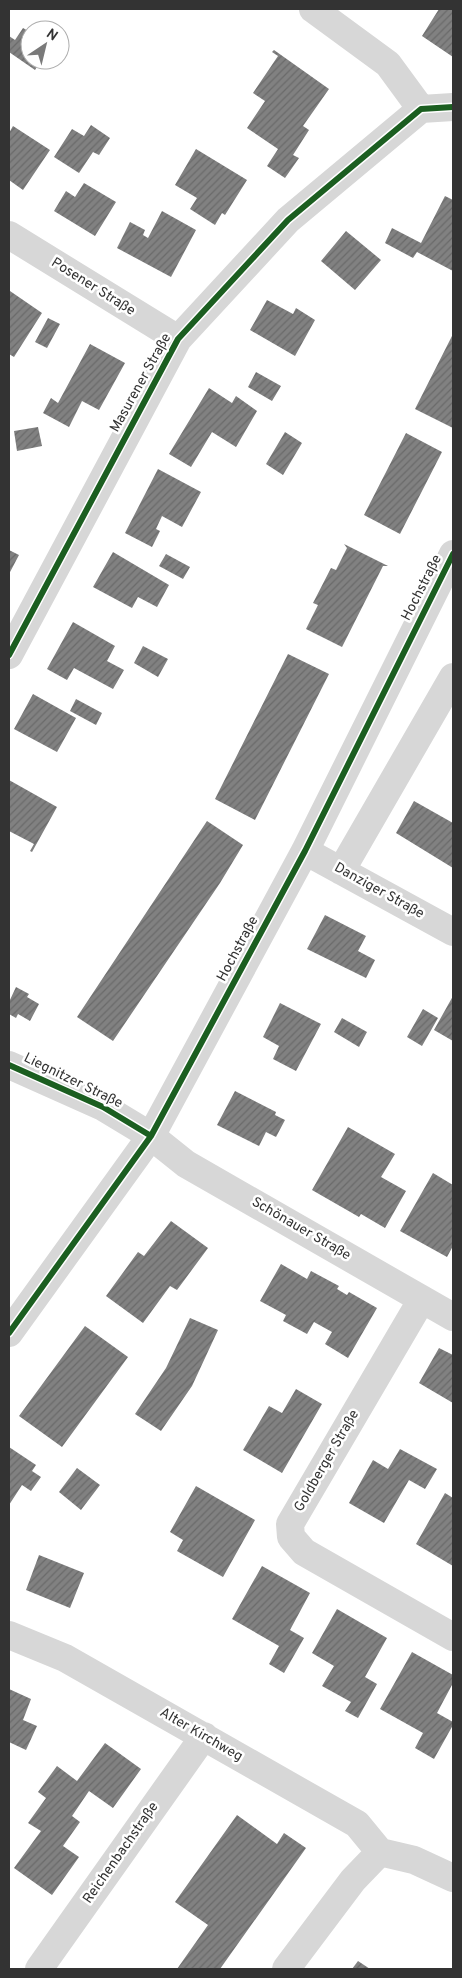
<svg xmlns="http://www.w3.org/2000/svg" width="462" height="1978" viewBox="0 0 462 1978" font-family="Overpass,sans-serif">
	<style>
		.building { fill: url(#building-hatch) }
		.lines { fill: none; stroke-linecap: round; stroke-linejoin: round }
		.minor { stroke: #d7d7d7; stroke-width: 28 }
		.cycleway-casing { stroke: #fff; stroke-width: 9 }
		.cycleway { stroke: #1b5e20; stroke-width: 6 }
		.labels { text-anchor: middle; dominant-baseline: central; stroke-width: 5; stroke-linejoin: round; paint-order: stroke }
		.street-label { font-size: 14px; fill: #333; stroke: #fff }
	</style>
	<defs>
		<pattern id="building-hatch" width="6" height="6" patternUnits="userSpaceOnUse" patternTransform="scale(1.25)"><rect width="6" height="6" fill="#818181"/><path d="M-1 1l2-2M0 6l6-6M5 7l2-2" fill="none" stroke="#6a6a6a"/></pattern>
	</defs>
	<rect width="100%" height="100%" fill="#fff"/>
	<!-- building -->
	<path class="building" d="M439,9H453V57L422,36Z
		M23,28L30,32V60H41L35,70L9,52V36L15,40Z
		M274,50L329,89L303,126L309,130L293,155L299,158L285,178L267,166L278,149L247,128L265,101L253,93L278,56L272,52Z
		M91,125L110,138L99,155L93,152L79,173L54,157L72,129L84,136Z
		M13,126L50,150L23,190L9,180V133Z
		M196,149L247,180L225,215L222,213L215,225L190,209L197,198L175,185Z
		M84,183L116,202L95,236L54,211L66,191L75,197Z
		M445,196L453,200V271L417,252L413,258L385,243L392,228L421,243Z
		M162,211L196,230L171,277L117,248L130,222L145,230L143,235L148,238Z
		M346,231L381,260L355,290L321,261Z
		M10,291L42,313L14,357L9,354Z
		M267,300L293,314L296,308L315,320L295,356L250,330Z
		M48,318L60,324L47,348L35,342Z
		M453,334V428L415,409Z
		M90,344L125,363L99,410L82,401L69,427L43,413L51,398L58,403Z
		M256,372L281,386L272,401L248,387Z
		M209,388L232,403L236,396L257,411L236,447L212,432L191,467L169,454Z
		M38,427L42,446L17,451L14,431Z
		M285,432L302,443L283,475L266,464Z
		M406,433L442,452L400,534L364,515Z
		M158,469L201,492L182,527L162,516L156,529L160,531L152,547L125,533Z
		M344,544L388,566H383L342,647L306,629L318,605L313,603L331,568L336,570L347,548Z
		M9,550L19,555L9,574Z
		M113,552L169,585L157,607L138,597L132,608L93,587Z
		M166,554L190,567L183,579L159,566Z
		M73,622L115,646L107,661L124,670L113,689L74,668L67,680L47,669Z
		M143,646L168,659L158,677L134,663Z
		M288,654L329,674L255,820L215,799Z
		M33,694L76,718L57,752L14,729Z
		M76,699L102,713L96,725L70,711Z
		M9,780L57,807L32,852L30,851L34,844L9,831Z
		M414,801L453,823V868L396,833Z
		M207,821L243,845L220,883L113,1041L77,1017Z
		M325,915L366,936L358,951L375,960L366,978L307,949Z
		M16,987L29,994L27,997L39,1004L30,1021L18,1014L16,1018L9,1014V1002Z
		M453,996V1041L434,1030Z
		M280,1003L321,1024L296,1071L273,1059L279,1046L263,1037Z
		M423,1009L438,1018L422,1046L407,1037Z
		M342,1018L367,1032L359,1047L334,1032Z
		M235,1091L276,1112L275,1115L285,1120L276,1137L266,1132L259,1146L217,1125Z
		M348,1127L395,1154L381,1177L406,1191L385,1228L361,1214L359,1217L312,1190Z
		M433,1173L453,1185V1246L447,1257L400,1231Z
		M171,1221L208,1248L177,1290L170,1286L143,1323L106,1296L138,1252L144,1256Z
		M281,1264L307,1279L311,1271L339,1286L337,1289L347,1295L349,1292L377,1308L348,1358L325,1344L332,1332L314,1322L307,1334L283,1321L286,1315L260,1301Z
		M190,1318L218,1330L192,1386L161,1431L135,1414L166,1368Z
		M85,1326L128,1357L62,1447L19,1416Z
		M439,1348L453,1355V1403L419,1383Z
		M296,1389L322,1404L282,1473L243,1450L269,1406L282,1413Z
		M9,1447L36,1465L32,1471L41,1477L31,1491L22,1485L9,1505Z
		M400,1449L437,1469L425,1489L409,1480L384,1523L349,1503L373,1460L388,1469Z
		M77,1468L100,1485L81,1510L59,1492Z
		M196,1486L255,1520L223,1577L177,1551L183,1540L170,1532Z
		M445,1493L453,1498V1566L416,1544Z
		M39,1555L84,1573L70,1608L26,1590Z
		M262,1566L310,1593L290,1630L304,1638L284,1673L269,1664L279,1646L232,1619Z
		M337,1609L387,1638L365,1677L377,1684L358,1718L345,1711L351,1702L322,1686L334,1666L312,1653Z
		M412,1652L453,1675V1683L437,1713L453,1722V1725L434,1759L415,1748L423,1733L380,1709Z
		M9,1689L31,1699L23,1720L37,1726L26,1750L9,1742Z
		M105,1743L141,1769L113,1808L89,1791L72,1816L80,1822L63,1846L79,1857L52,1895L14,1868L41,1831L28,1823L46,1798L38,1792L57,1766L77,1781Z
		M237,1815L277,1844L284,1833L306,1848L220,1969H177L208,1925L175,1902Z
		M358,1961L370,1969H352Z"/>
	<g class="lines">
		<!-- minor -->
		<path class="minor" d="M313,9L388,64L421,109
			M421,109L453,107
			M9,235L178,339
			M9,655L178,339L288,220L421,109
			M305,851L453,932
			M341,871L453,677
			M9,1065L103,1107L151,1136L186,1164L453,1317
			M422,1299L290,1524L291,1537L304,1552L453,1637
			M9,1333L151,1136L305,851L453,554
			M9,1635L65,1658L357,1824L380,1852
			M39,1969L204,1736
			M286,1969L353,1880L380,1852L414,1860L453,1878"/>
		<defs>
			<path id="cycleway" d="M9,655L178,339L288,220L421,109L453,107
				M9,1065L103,1107L151,1136
				M9,1333L151,1136L305,851L453,554"/>
		</defs>
		<!-- cycleway casing -->
		<use href="#cycleway" class="cycleway-casing"/>
		<!-- cycleway -->
		<use href="#cycleway" class="cycleway"/>
	</g>
	<g class="labels">
		<!-- street labels -->
		<g class="street-label">
			<text transform="translate(93 287) rotate(32)">Posener Straße</text>
			<text transform="translate(141 383) rotate(-61)">Masurener Straße</text>
			<text transform="translate(422 588) rotate(-63)">Hochstraße</text>
			<text transform="translate(379 891) rotate(29)">Danziger Straße</text>
			<text transform="translate(238 949) rotate(-62)">Hochstraße</text>
			<text transform="translate(73 1081) rotate(26)">Liegnitzer Straße</text>
			<text transform="translate(301 1229) rotate(30)">Schönauer Straße</text>
			<text transform="translate(327 1461) rotate(-60)">Goldberger Straße</text>
			<text transform="translate(201 1735) rotate(30)">Alter Kirchweg</text>
			<text transform="translate(121 1853) rotate(-55)">Reichenbachstraße</text>
		</g>
	</g>
	<!-- border -->
	<rect width="462" height="1978" fill="none" stroke="#333333" stroke-width="20"/>
	<!-- north arrow -->
	<g transform="translate(45 45) rotate(35)"><circle r="24" fill="#ffffff" stroke="#adadad"/>
	<path d="M0-4L9 19L0 12L-9 19Z" fill="#7a7a7a"/>
	<text y="-8" font-size="14" font-weight="bold" text-anchor="middle" fill="#333333">N</text>
	</g>
</svg>
